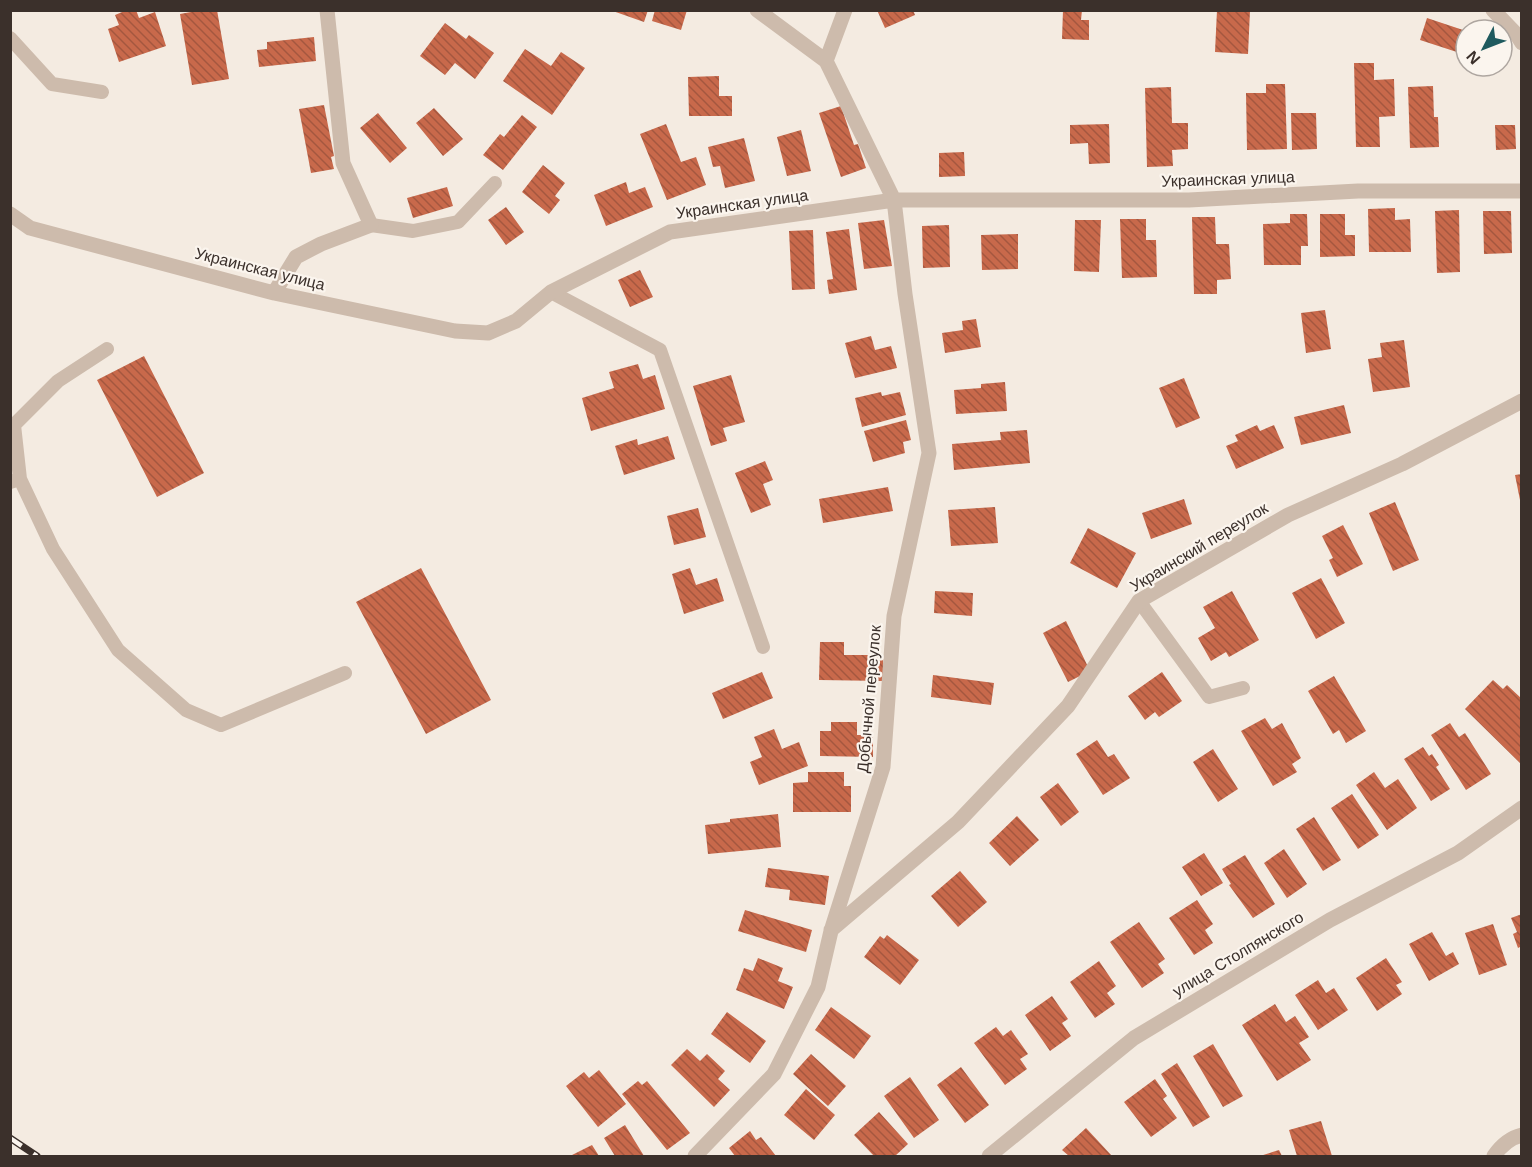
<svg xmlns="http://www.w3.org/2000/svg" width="1532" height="1167" viewBox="0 0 1532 1167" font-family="Arial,sans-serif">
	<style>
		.building { fill: url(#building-back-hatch) }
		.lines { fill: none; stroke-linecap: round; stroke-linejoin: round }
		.service { stroke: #cdbbac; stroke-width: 14 }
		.minor { stroke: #cdbbac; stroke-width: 15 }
		.rail-casing { stroke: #3b302b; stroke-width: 7 }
		.rail { stroke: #fbf5ee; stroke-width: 4.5; stroke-dasharray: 14; stroke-linecap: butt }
		.labels { text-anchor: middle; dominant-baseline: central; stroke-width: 4.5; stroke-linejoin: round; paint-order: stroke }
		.street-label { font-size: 16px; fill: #3b302b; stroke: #fbf5ee }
	</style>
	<defs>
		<pattern id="building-back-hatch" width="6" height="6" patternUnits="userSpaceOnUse" patternTransform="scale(1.5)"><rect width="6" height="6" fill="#c8694b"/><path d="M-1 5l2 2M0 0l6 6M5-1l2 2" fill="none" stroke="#a4573f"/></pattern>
	</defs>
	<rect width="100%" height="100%" fill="#f4ebe1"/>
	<!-- building -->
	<path class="building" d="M127,10H136L139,18L155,12L166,46L119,62L108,29L119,25L115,15Z
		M202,10H217L229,79L192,85L180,14Z
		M610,10H648L644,22Z
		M655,10H687L681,30L652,21Z
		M877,10H913L915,15L885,28Z
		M1063,10H1082L1081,20H1089V40L1062,39Z
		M1217,10L1250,11L1248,54L1215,52Z
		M1427,18L1466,31V55L1420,40Z
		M445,23L466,39L469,35L494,53L475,79L455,63L445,75L420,56Z
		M314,37L316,61L259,67L257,50L267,49V42Z
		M525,49L551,66L561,52L585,68L552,115L503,81Z
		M1354,63H1374V80L1394,79L1395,116L1379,117L1380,147H1356Z
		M719,76V96H732V116H689L688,77Z
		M1266,84H1285L1287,149L1247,150L1246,93H1266Z
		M1433,86L1434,117H1438L1439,147L1410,148L1408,87Z
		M1171,87L1172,123H1188V149L1172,150L1173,166L1147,167L1145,88Z
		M324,105L334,156L331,157L334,169L311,173L299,109Z
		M841,106L854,145L858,144L866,168L841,177L819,113Z
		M434,108L463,139L443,156L416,123Z
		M378,113L407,148L390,163L360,128Z
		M1291,113H1316L1317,149L1292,150Z
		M522,115L537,127L503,170L483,155L500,134L504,137Z
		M666,124L681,162L696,157L706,185L667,200L640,134Z
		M1109,124L1110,163L1089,164L1088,143L1070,144V125Z
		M1495,125H1515L1516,149L1496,150Z
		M801,130L811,171L787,176L777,137Z
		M744,138L755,181L725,188L720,166L713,167L708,147Z
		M964,152L965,176L939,177V153Z
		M543,165L565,183L555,196L560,200L549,214L522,192Z
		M626,182L629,193L645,187L653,207L606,226L594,195Z
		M447,187L453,206L413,218L407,198Z
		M506,207L524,232L506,245L488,220Z
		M1395,208V220L1410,219L1411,252H1369L1368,209Z
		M1459,210L1460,272L1437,273L1435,211Z
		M1483,211H1511L1512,253L1484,254Z
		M1290,214H1307L1308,246H1301V265H1264L1263,224L1290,223Z
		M1320,214H1345V235H1355V256L1320,257Z
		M1192,217H1215L1216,244H1229L1231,279L1217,280V294H1194Z
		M1120,219H1146V240H1156L1157,277L1122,278Z
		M884,220L892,266L864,269L858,223Z
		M1075,220H1101L1099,272L1074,271Z
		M949,225L950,267L923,268L922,226Z
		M849,229L857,290L829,294L827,280L833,279L826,232Z
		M813,230L815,289L792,290L789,231Z
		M1018,234V269L982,270L981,235Z
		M640,270L653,297L630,307L618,280Z
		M1325,310L1331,349L1306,353L1301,313Z
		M976,319L981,347L945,353L942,333L963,330L962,321Z
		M871,336L875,350L891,346L897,368L855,378L845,343Z
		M1404,340L1410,387L1373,392L1368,359L1382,357L1380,343Z
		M144,356L204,473L157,497L97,380Z
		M638,364L643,379L655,375L665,409L591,431L582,398L614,388L609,372Z
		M731,375L745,422L723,428L727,441L711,446L693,386Z
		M1184,378L1200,418L1176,428L1159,388Z
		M1005,382L1007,411L956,414L954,390L981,388V384Z
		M881,392L882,396L900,392L906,415L862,427L855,398Z
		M1344,405L1351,433L1301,445L1294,417Z
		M906,420L911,440L903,442L905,453L873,462L864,431Z
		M1257,425L1260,431L1274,425L1284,448L1236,469L1226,446L1238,441L1235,435Z
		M1027,430L1030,463L954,470L952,444L1001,440L1000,432Z
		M668,436L675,459L624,475L615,446L637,439L638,445Z
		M765,461L773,480L763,484L771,505L751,513L735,473Z
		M1522,474V500H1520L1515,475Z
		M888,487L893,511L823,523L819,499Z
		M1184,499L1192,524L1151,539L1142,513Z
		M1395,502L1419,560L1393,571L1369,513Z
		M995,507L998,543L951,546L948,510Z
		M698,508L706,537L674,545L667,516Z
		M1343,525L1363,564L1337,577L1329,560L1333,558L1322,536Z
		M1088,528L1136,553L1117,588L1070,563Z
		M421,568L491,700L426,734L356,602Z
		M690,568L696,585L717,578L724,601L684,614L672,574Z
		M1321,578L1345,623L1316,639L1292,593Z
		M935,591L973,593L972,616L934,613Z
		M1232,591L1259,640L1229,657L1226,652L1211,661L1198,638L1215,628L1203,607Z
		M1066,621L1090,671L1068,682L1043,633Z
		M820,642H844V655H883V681L819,680Z
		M762,672L773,698L723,719L712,693Z
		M1162,672L1182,701L1159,717L1155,712L1145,720L1128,696Z
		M933,675L994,683L991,705L931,697Z
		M1334,676L1366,731L1346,743L1339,730L1333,734L1308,691Z
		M1493,680L1503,689L1507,685L1522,699L1520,706L1522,708V765L1465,709Z
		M1265,718L1272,729L1282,723L1301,758L1292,764L1297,772L1273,786L1241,731Z
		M831,722H857V735H873V757L820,756V731H831Z
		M1450,723L1459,737L1465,733L1491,774L1466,790L1431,735Z
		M774,729L782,749L799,742L808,766L759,785L750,762L762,757L754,737Z
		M1097,740L1108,757L1114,754L1130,778L1103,795L1076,754Z
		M1423,747L1429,756L1432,754L1439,765L1436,767L1450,789L1431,801L1404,759Z
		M1213,749L1238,789L1218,802L1193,762Z
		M808,772H844V786H851V812H793V783L808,782Z
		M1374,772L1385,788L1398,779L1417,808L1387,830L1356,785Z
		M1058,783L1079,812L1061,826L1040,797Z
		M1352,794L1379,835L1358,849L1331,808Z
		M778,814L781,847L708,854L705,825L730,822V819Z
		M1017,816L1039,840L1010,866L989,843Z
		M1314,817L1341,860L1323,871L1296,829Z
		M1284,849L1307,884L1287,898L1264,863Z
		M1204,853L1223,883L1201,896L1182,867Z
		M1245,855L1275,904L1253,918L1229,885L1231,884L1222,869Z
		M768,868L829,876L825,905L789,900L790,890L765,887Z
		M960,871L987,902L958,927L931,896Z
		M1197,900L1213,924L1205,930L1213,943L1194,955L1169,918Z
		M745,910L812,930L806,952L738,931Z
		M1522,914V946L1518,948L1513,934L1517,932L1511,918Z
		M1139,922L1165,959L1158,964L1164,973L1142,988L1110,942Z
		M1493,924L1507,965L1479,975L1465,933Z
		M1432,932L1446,956L1453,952L1459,964L1429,981L1409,944Z
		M887,935L919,960L900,985L864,957L880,936L884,939Z
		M758,958L783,968L778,981L793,987L784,1009L736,990L744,968L753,971Z
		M1386,958L1402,982L1396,985L1402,994L1377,1011L1356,978Z
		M1099,961L1116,986L1107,993L1115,1004L1095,1018L1070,982Z
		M1318,980L1326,993L1334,988L1348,1010L1318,1030L1295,995Z
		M1052,996L1068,1019L1062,1023L1071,1036L1050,1051L1025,1015Z
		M1275,1004L1286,1022L1295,1016L1309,1037L1299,1043L1311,1060L1277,1081L1242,1025Z
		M831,1007L871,1036L854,1059L815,1030Z
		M727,1012L766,1041L750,1063L711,1034Z
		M996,1027L1003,1036L1011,1030L1028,1054L1020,1059L1027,1069L1005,1085L974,1043Z
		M1213,1044L1243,1096L1223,1107L1193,1056Z
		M687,1049L700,1061L707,1054L725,1071L718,1079L730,1090L714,1107L671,1065Z
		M811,1054L846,1086L828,1106L793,1074Z
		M1177,1063L1210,1117L1193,1127L1161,1074Z
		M961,1067L989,1105L965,1123L937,1085Z
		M599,1070L626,1104L598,1127L566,1086L584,1072L589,1078Z
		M910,1077L939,1120L914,1138L884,1096Z
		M1155,1079L1167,1096L1163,1099L1177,1118L1151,1137L1124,1102Z
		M638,1081L642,1085L647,1081L690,1133L667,1150L622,1094Z
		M806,1089L835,1115L814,1140L784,1115Z
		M879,1112L908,1144L895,1156H874L854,1135Z
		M1321,1121L1332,1156H1297L1289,1130Z
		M625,1125L644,1156H615L604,1138Z
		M1086,1128L1112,1156H1069L1062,1150Z
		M750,1131L756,1140L761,1137L776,1156H735L729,1148Z
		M592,1145L599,1156H570Z
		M1279,1150L1282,1156H1260Z"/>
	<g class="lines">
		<!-- service -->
		<path class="service" d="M10,38L52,84L102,92
			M371,225L413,231L458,222L495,183
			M551,292L660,350L763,647
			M20,479L14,425L58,381L107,349
			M10,482L20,479L53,549L118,650L186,710L221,725L345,673
			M1139,601L1209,697L1243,688"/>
		<!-- minor -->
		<path class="minor" d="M757,10L826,61
			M1493,10L1517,35L1522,43
			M10,214L30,228L274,293L455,331L488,333L516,321L551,292L670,232L894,200H1189L1358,191H1522
			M274,293L296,257L321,244L371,225L343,163L327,10
			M831,930L958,822L1068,706L1139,601L1288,515L1402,464L1522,401
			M695,1156L774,1074L818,987L831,931L883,767L894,616L929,453L905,294L894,200L826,61L845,10
			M989,1156L1134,1038L1330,920L1458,853L1522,808
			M1494,1156C1500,1147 1510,1138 1522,1135"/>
		<defs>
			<path id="rail" d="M10,1138L37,1156"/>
		</defs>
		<!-- rail casing -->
		<use href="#rail" class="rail-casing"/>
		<!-- rail -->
		<use href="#rail" class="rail"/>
	</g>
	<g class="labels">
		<!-- street labels -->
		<g class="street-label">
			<text transform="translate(1228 179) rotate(-2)">Украинская улица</text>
			<text transform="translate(742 204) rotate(-8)">Украинская улица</text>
			<text transform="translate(260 269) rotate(14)">Украинская улица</text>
			<text transform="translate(1199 547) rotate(-31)">Украинский переулок</text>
			<text transform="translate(869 699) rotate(-85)">Добычной переулок</text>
			<text transform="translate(1238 954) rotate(-31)">улица Столпянского</text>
		</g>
	</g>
	<!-- border -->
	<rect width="1532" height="1167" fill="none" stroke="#3b302b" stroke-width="24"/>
	<!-- north arrow -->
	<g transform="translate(1484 48) rotate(228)"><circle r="28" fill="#fbf5ee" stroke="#aea6a0" stroke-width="1.5"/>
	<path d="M0-4.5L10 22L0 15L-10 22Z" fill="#1f5a5e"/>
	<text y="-9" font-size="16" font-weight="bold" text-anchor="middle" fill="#3b302b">N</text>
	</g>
</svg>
